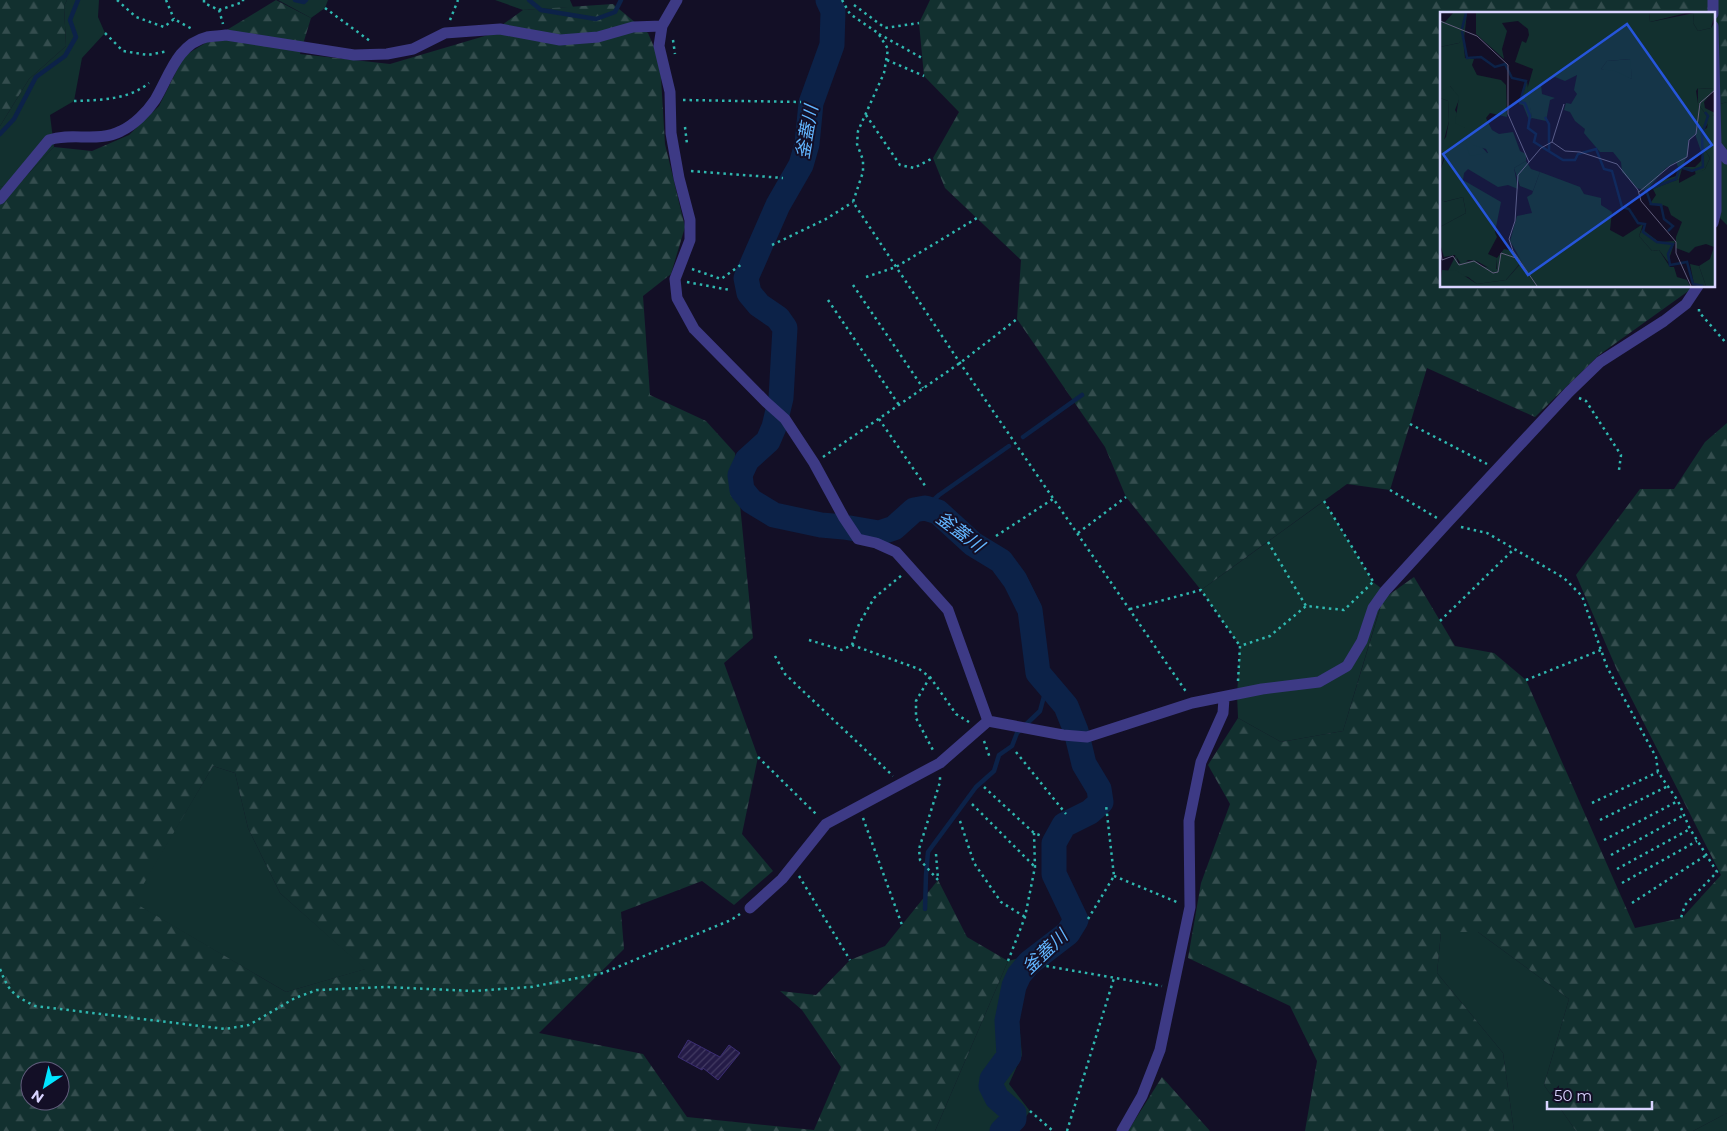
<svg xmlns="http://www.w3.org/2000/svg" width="1727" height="1131" viewBox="0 0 1727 1131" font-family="Montserrat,'Noto Sans JP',sans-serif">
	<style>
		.green { fill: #12302f }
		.forest { fill: url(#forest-firs); fill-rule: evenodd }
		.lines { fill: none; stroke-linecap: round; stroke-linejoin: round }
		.stream { stroke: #0c2248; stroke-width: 4.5 }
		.river { stroke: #0c2248; stroke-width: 25 }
		.building { fill: url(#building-hatch); stroke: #3b2d73 }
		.path { stroke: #2fb8b0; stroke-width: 2.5; stroke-dasharray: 2.5 4; stroke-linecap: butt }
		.minor { stroke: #3d3a85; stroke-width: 11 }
		.labels { text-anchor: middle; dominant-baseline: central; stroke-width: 4; stroke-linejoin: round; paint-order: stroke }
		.water-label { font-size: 18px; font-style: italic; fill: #62b6ff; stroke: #130f26 }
		.inset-river { fill: none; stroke: #0c2248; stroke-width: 2.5 }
		.inset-road { fill: none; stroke: #625e7d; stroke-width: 1 }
		.view { fill: #2655da; fill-opacity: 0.15; stroke: #2655da; stroke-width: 2.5 }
		.inset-edge { fill: none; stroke: #d9d4ff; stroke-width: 2.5 }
	</style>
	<defs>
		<pattern id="forest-firs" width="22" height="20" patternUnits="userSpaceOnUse" patternTransform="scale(1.25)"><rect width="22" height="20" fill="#12302f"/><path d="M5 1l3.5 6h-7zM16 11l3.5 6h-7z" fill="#344d4e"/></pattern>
		<pattern id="building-hatch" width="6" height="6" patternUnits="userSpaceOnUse" patternTransform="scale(1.25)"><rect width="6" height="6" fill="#241b47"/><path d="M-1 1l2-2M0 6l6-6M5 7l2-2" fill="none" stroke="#433b63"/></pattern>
	</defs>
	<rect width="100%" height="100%" fill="#130f26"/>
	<!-- green -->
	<path class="green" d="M67,0H99L98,17L105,33L82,58L74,101L50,115L54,147L12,191L0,186V126L29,79L66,46L64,6Z
		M278,0H328L325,8L311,18Z
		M495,0H570L573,7L523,10Z
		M1727,102V225L1713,211V106Z
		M1324,501L1373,582L1385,591L1343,731L1281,742L1238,718L1237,695L1240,646L1201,590Z
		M213,766L235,773L248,828L280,893L366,969L286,992L132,902Z
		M1441,932H1478L1569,999L1544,1085L1576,1131H1514L1503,1053L1437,973Z
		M1023,957L1040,965L1017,999L1022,1055L1009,1084L1030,1111L1016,1131H935L1008,961Z
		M1727,1113V1131H1693Z"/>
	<!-- forest -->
	<path class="forest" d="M0,0H67L64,6L66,46L29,79L0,126Z
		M276,0L311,18L300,54L390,64L488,35L523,10L613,4L648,33L660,61L665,144L685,227L671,274L643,296L650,395L706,421L735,453L753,638L724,663L758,757L742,834L773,871L734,905L702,881L621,912L624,949L539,1033L643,1054L687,1117L814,1130L841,1067L802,1010L780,991L816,995L850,960L885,946L938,880L967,937L1008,961L935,1131H0V186L13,190L54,147L92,151L129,135L159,106L184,56ZM213,766L235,773L248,828L280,893L365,969L286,992L133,902ZM30,1071H60V1101H30Z
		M930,0H1727V102L1713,106V14H1441V286L1694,287L1599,355L1535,417L1427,368L1390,490L1347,484L1201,590L1126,497L1105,447L1017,319L1021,260L945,188L933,158L959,112L924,76L919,23Z
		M1727,423V1113L1693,1131H1576L1544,1085L1569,999L1478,932H1441L1437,973L1503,1053L1514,1131H1305L1317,1061L1290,1006L1188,958L1201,883L1230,804L1208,765L1238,718L1281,742L1343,731L1383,599L1414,577L1455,646L1494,653L1526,680L1635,928L1682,918L1721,875L1617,670L1576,575L1640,489H1674L1705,442Z
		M1162,1077L1210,1131H1128Z"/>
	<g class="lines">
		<!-- stream -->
		<path class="stream" d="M295,0L304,2L306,0
			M529,0L541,10L596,19L615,12L621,0
			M0,134L14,119L36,77L65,56L76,37L70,20L78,0
			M1023,437L1082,395
			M925,508L939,495L1009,446
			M925,909L926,875L928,852L976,787L994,771L999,755L1012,746L1017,733L1040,711L1047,685"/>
		<!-- river -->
		<path class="river" d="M828,0L833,11L832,45L811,103L807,144L801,165L778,205L746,278L749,293L759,305L778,318L785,328L781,398L774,427L768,441L747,460L740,475L742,490L751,501L774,515L821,525L844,527L879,533L894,528L914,510L925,508L938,512L973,544L1001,561L1015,580L1030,610L1038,673L1066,706L1076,731L1084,764L1099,789L1101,802L1090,812L1064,825L1054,843V874L1076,920L1068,933L1029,963L1019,975L1014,986L1007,1021L1009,1056L992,1079L991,1086L997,1098L1014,1113V1119L1002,1131"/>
	</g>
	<!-- building -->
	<path class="building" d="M688,1040L720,1057L729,1045L740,1053L718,1080L703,1068L702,1070L678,1057Z"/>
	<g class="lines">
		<!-- path -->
		<path class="path" d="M117,0L136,17L164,27L174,19L192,29
			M166,0L174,19
			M204,0V3L219,10L223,24
			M842,0L850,14L878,33L888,49L884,73L858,131L857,144L863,160V172L853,202L960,363L1187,693
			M854,5L885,28L919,23
			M325,8L370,41
			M219,10L243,2V0
			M450,20L458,0
			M105,33L123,51L148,55L168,51
			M879,34L922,58
			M673,40L675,54
			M887,60L924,76
			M683,100L801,102
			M74,101C100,100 128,100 149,83
			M866,115L900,165L914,168L933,158
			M685,127L687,144
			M691,171L783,178
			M772,245L826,219L853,202
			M692,269L721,279L742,264
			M866,277L896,267L977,218
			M687,282L730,290
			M853,285L923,388
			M828,300L899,405
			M1699,309V312L1727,344
			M1579,398L1586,401L1621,455L1619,470
			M879,419L926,487
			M1410,424L1487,464
			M823,457L960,363L1017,319
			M1390,490L1437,518
			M1324,501L1374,583
			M1461,527L1487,533L1564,578L1582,596L1607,667L1656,757L1658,772L1678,801L1690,829L1717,872L1685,905L1681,918
			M1078,533L1126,497
			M996,536L1053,499
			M1268,542L1306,606
			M1130,609L1201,590L1240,646
			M1440,621L1514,549
			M809,640L842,650L852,645L919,669L930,677L956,714L969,722
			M852,645L859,624L874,598L902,575
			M775,656L785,674L893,776
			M930,677L916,701V718L934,752
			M1526,680L1601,650
			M1238,681L1240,646L1270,636L1306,606L1344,610L1373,582
			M984,741L990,758
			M1016,752L1066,814
			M758,757L818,816
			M984,787L1034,833L1042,836
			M1592,803L1658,772
			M972,804L1034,866
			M863,818L902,925
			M1600,820L1668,786
			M960,821L974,863L1001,902L1025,917
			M1604,840L1678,801
			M936,854L938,879
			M1611,855L1684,815
			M1617,869L1690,829
			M799,876L850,960
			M1114,876L1179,903
			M938,880L920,860L919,849L940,782V776
			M1622,883L1697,841
			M1632,903L1708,854
			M1088,919L1114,876L1106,805
			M1008,961L1025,917L1035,867L1034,833
			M1040,965L1162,986
			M0,969C9,992 13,995 35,1006L225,1029L249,1025L295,998L317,990L385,987L473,991L531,987L603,973L731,920L740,914
			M1030,1111L1053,1131
			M1067,1131L1114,978"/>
		<!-- minor -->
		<path class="minor" d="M677,0L662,26L659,46L670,92L671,133L679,178L690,220V240L675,279L677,298L694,329L766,402L785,419L814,463L844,518L858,539L876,543L896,552L948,610L988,721
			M1713,0V14
			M1713,26L1716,145V211L1713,223
			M1716,145L1727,159
			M0,199L49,140C72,132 98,143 121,131C134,125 147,112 155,100C169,77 177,44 207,37C213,36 220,36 226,35L354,55L387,54L413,49L445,33L500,29L560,40L598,37L633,27L662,26
			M988,721L1063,735L1087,737L1192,703L1262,689L1319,682L1347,666L1362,641L1373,608L1385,591L1447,523L1569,392L1600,362L1664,321L1686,304L1698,286
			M750,908L782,879L826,824L940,763L988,721
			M1122,1131L1142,1096L1160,1050L1190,907L1189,821L1201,762L1223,713L1224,698"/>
	</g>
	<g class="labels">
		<!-- water labels -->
		<g class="water-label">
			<text transform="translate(807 132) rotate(-80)">釜蓋川</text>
			<text transform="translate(960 532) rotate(37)">釜蓋川</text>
			<text transform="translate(1045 952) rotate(-44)">釜蓋川</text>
		</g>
	</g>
	<!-- overview -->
	<g transform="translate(1440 12)">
		<rect width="275" height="275" fill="#130f26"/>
		<path d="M13,1H27L24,27L19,31L0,35V8L5,10ZM209,1H246L210,10ZM254,1H275L271,16L258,19L253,11ZM191,47L192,67L161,57L167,49ZM87,69L92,106L89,108L83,93L79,92ZM6,74H10L20,85L15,98L25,116L48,142L44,144L4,145L0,159L1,131L6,125L9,109L8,89L0,86V80ZM258,76L275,77L264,90L265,96L275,101L263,119L262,133L270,146L265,157L256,164L255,159L242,157L239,167L213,177L215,171L236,164L238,155H255L261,149L262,142L255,122L257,114L267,104L258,92ZM86,149L91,157L100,160L93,179L80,174L74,156ZM0,185L4,190L23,185L26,201L0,215ZM202,217L219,230L235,229L228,250L219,238L212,239L199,224ZM64,237L74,239L82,249L66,268L37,272L28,265L7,261L16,243L18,251L35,248L41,254L57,257V246ZM250,252L259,254L266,274L254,272Z" fill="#12302f"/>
		<path d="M36,1H209L210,10L254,1L253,11L258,19L271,16L275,10V77L258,76L256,79L258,92L267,104L265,112L257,114L255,122L248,129V141L243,154L238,155L236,150L226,156L206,179L197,176L182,160L181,150L173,140H160L144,121L145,117L135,109L130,100L124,98L126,91L131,92L137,82L134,78L137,63L125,69L115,65L101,73L102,82L115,86L110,88L106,109L92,106L87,78L93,57L75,50L82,29L86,31L89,23L88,17L78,9L62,11L67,19L62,37L64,47L36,22ZM190,47L192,67L175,59L161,57L167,49ZM23,25L25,46L34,47L32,53L37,63L61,68L66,73L67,105L50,101L46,106L52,118L59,122L73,120L80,139L86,142V149L74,156L78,177L68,173L58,175L28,157L24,161L23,168L61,190L55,220L57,225L48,242L57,246L56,260L35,248H28L22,253L15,243L4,245L0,232V215L26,201L23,185L3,190L0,185V159L9,134L17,130L26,133L30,144L48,141L46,137L33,133L25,125V116L15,111L19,85L10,74L0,80V35L19,31ZM0,86L8,89L9,109L0,143ZM275,103V274H266L259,254L270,247L274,235L266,232L255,235L249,241L236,236V225L242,210L231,203L228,195L223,193L221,196L218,192L209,193L216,183L213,177L239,167V171L265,157L270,146L262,133L263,118L267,116L269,105ZM100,160L140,175L144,182L161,186V193L172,200L170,218L183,225L203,212L199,224L212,239L219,238L230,255H234L237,265L247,268L250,274H0L2,258L17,259L37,272L66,268L82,250L70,229L77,204L92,201L87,185L92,182Z" fill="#12302f" fill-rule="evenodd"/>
		<path class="inset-river" d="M22,17L26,1M22,19L27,46L41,45L55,55L65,52L72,66L86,69L80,90L85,91L90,104L88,116L96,122L94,130L123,148H135L138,142L156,137L164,157L172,159L182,195L189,197L198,211L205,212L203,220L217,230L233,232L228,242L230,253L247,250L253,272L263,274M105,105L109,112V139M228,219L233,214L224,207L221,193L211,192L206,178L236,167L240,155L252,159L263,155L262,122L268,104L265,100"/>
		<path class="inset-road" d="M0,9L37,24L68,53V102L89,150M112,130L125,139L140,140L177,152L198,178L201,189L236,230V241L251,274M112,130L124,92M199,180L230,154L247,145L249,128L256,122L260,91L275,78M0,234L2,248L13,244L19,253L34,249L53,261L58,260L61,241L76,246M97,274L73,239L69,227L75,209L78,163L101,136L112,130"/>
		<path class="view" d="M187,12L272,133L88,263L3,142Z"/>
		<rect width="275" height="275" class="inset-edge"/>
	</g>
	<!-- north arrow -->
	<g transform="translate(45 1086) rotate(215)"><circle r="24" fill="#130f26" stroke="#625e7d"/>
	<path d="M0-4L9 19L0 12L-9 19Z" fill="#00e5ff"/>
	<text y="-8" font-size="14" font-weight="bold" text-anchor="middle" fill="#d9d4ff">N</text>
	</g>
	<!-- scale -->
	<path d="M1547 1101v8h105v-8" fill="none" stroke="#d9d4ff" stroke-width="2.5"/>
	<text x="1554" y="1101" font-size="15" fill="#d9d4ff" stroke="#130f26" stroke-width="4" paint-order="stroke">50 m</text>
</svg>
